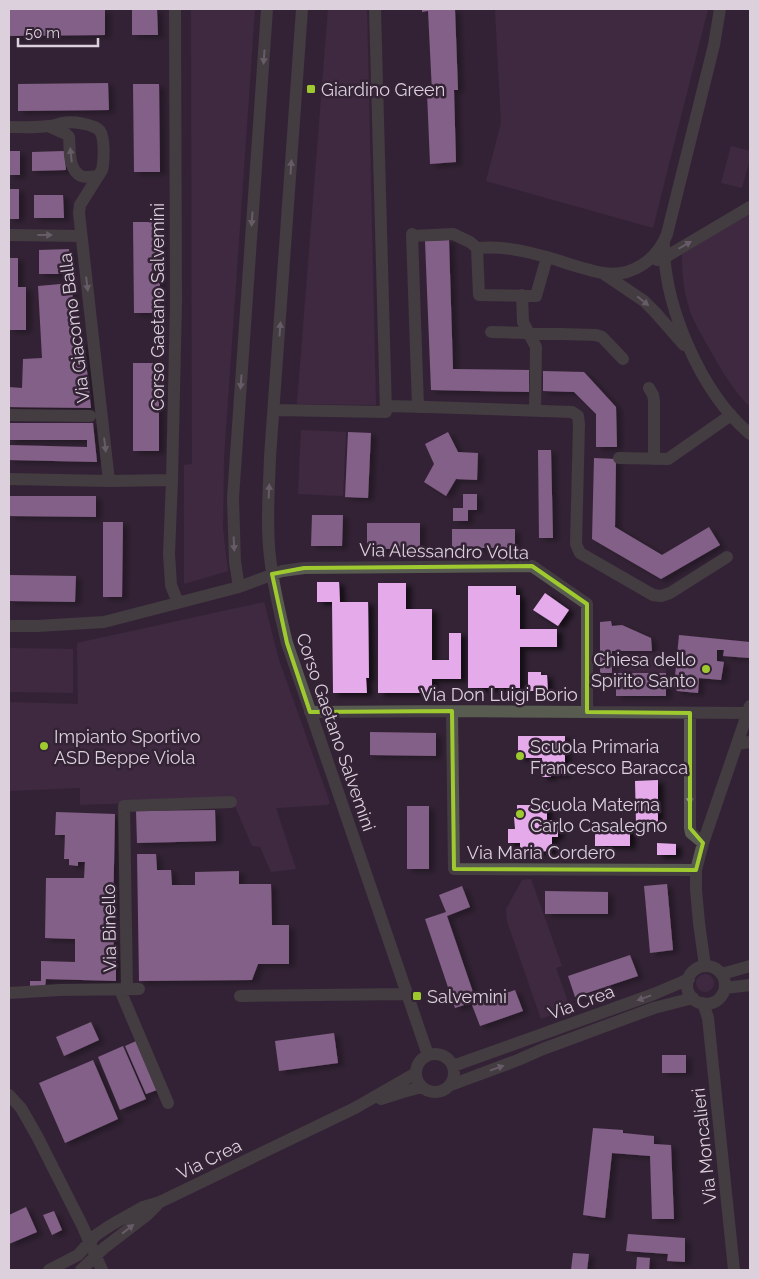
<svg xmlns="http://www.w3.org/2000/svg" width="759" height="1279" viewBox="0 0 759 1279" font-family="Raleway,sans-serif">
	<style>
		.green { fill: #4e3151 }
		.building { fill: #e4aaea; filter: url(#shadow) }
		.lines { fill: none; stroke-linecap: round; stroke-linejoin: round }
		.minor { stroke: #575b50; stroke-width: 12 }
		.oneway { fill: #a6a1a4 }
		.marked { fill: none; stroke: #9eca2f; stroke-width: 4; stroke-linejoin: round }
		.poi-dot { fill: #9eca2f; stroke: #332335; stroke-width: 2 }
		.labels { text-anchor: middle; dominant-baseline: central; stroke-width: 5; stroke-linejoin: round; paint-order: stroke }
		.poi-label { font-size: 18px; fill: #dbd0dc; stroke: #332335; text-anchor: start }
		.street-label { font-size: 18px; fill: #dbd0dc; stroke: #332335 }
	</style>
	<defs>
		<filter id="shadow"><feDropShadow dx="5.5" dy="3" stdDeviation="2.5" flood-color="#0009"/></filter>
	</defs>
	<rect width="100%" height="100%" fill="#332335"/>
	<!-- green -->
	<path class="green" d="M191,9H255L224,457L223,529L228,571L184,584V465L192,464Z
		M328,9H367L376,405L297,404Z
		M495,9H708L653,228L486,181L501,123Z
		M731,146L750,151V159L742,188L721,183Z
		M750,214V407C732,390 719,365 706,343C700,331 691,318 688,304C683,287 682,271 682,254Z
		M301,430L346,432L343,496L298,494Z
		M264,602L279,660L330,803L327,805L276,808L296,869L271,872L260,847L252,846L232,799L80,805V788L9,791V702L78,704L77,643Z
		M10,648L73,649V693L10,692Z
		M612,651H666V673H612Z
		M531,879L562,966L556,968L570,1008L541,1019L507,921L506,909L522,880Z
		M696 983a9 9 0 1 1 18 0a9 9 0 1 1-18 0Z"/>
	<!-- building -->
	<path class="building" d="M9,9H105V35L9,36Z
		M132,9H157L158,35H132Z
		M422,9H445V10L455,9L458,90H454L456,162L430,164L427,93L432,92L428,11L422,12Z
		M108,83L109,110L18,111V84Z
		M133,84H159L160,172H134Z
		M9,151H20V175H9Z
		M64,151L66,170L32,171V152Z
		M9,189H19V219H9Z
		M34,195H63L64,218H34Z
		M133,222H160V313H134Z
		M449,240L453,369L529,370V392L431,390L425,241Z
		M69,249L70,274H39V250Z
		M9,258H18V287H26V330H9Z
		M72,283L75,344L84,343L91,408L9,407V387L22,388L23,359L42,358L38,286Z
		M133,363H159V451H133Z
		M543,371L584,372L616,407L617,447H596V414L574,392L543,391Z
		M9,423H93L97,462L9,460V445L87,447V440H9Z
		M348,432L371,433L368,498L345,497Z
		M448,432L458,452L478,453L477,480L456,479L446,496L424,482L434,464L425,444Z
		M538,450H551L553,538H539Z
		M594,458L616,459L615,527L662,555L709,527L720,545L661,579L592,539Z
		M463,494H477V510H468V521H453V508H463Z
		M9,496H96V517L9,516Z
		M312,515H343L342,546H311Z
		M103,522H123L122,597H103Z
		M367,523H420V549H367Z
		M452,529H515V548H452Z
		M9,575L76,576L75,602L9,601Z
		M317,582H339L340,602H368L369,678H366L367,693H333L332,602H317Z
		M378,583H406V609H432V660H449V633H461V679H432V693H378Z
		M468,586H516V595H520V629H557V647H520V688H468Z
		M545,593L569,610L558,626L533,610Z
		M611,621L612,626L622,625L651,638L652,651H612V673H600V622Z
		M679,635L750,642L749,658L723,656L724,650H717V661L724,662L721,680L699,678L698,693L677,691L674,686Z
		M528,672H541V675H547L548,693L538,694V691H528Z
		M616,673H666V696H616Z
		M370,732L436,733V756L370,755Z
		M518,736H565V774H551V777H542V758H518Z
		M658,780V824H636L635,781Z
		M517,805H547V820H558V837H552V851L520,852V843H508V829H515L514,817H517Z
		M407,806H429V869H407Z
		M215,810L216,841L137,843L136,811Z
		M56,812L115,814L113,917H104L103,937H114L113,957H116V981L46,979L45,988L30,987V981H41V961L75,962V939L45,938L46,878H84L85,862H78V866L69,865V859H64L65,835H55Z
		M595,824H630V846H595Z
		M657,843L676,844V855H657Z
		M137,854H156L157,870H171L172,885H195V872L239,871V884H271L272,925H289V964H258L252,980L139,981Z
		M667,884L673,950L650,953L644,886Z
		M462,886L470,907L447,916L476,1001L455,1008L425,919L446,912L439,895Z
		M545,891L608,892V914H545Z
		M630,955L638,976L575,997L568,976Z
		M515,990L523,1011L480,1026L472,1005Z
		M91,1022L99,1040L64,1056L56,1037Z
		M334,1033L338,1063L279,1071L275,1041Z
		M136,1041L157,1090L146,1094L125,1046Z
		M123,1046L146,1099L120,1110L98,1057Z
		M662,1055H686V1073H662Z
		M93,1060L118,1119L65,1143L39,1083Z
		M593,1128L623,1130V1133L654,1136V1144L671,1145L674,1219H652L650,1156L612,1153L605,1218L583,1215Z
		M26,1207L37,1232L9,1244V1215Z
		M54,1211L62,1230L52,1235L43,1215Z
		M628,1234L685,1238V1262L667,1261L668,1254L626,1251Z
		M573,1253L589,1254L587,1270H571Z
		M637,1257L650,1258L649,1270H636Z"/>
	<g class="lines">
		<!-- minor -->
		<path class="minor" d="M175,9L176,303L172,480L169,554L171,585L178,603
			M302,9L270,457C269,490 266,524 270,557C273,586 280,614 287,643L428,1055
			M48,126L66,134L69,137C70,149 68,170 81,176C86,178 92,177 98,176
			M9,127C22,127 35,128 48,126C53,126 58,124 63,123C72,121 94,124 100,131C105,138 104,162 102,170L80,205L79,213L109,481
			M412,234L418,407
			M9,235L81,236
			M412,236L453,234L470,242L477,248
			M664,241C663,305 701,393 750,434
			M547,257L536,296L479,295L477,248C504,246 525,251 550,258C567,263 586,270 603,273C631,278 657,260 667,234L714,45L720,9
			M657,260L664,258L750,207
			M604,274L644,301L655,312L684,345
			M522,295L523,322L536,347L535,410
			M491,332L596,335L602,337L623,359
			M649,388L653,395L654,401V459
			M386,406L428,407L572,412L578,416L579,424L576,544L580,553L653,595L661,596L670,593L727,557
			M274,410L386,412L375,9
			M9,415L90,416
			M619,458L668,459L731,415
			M9,479L109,481L172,480
			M239,587L235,562L233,498L267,9
			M9,626H37L104,622L239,587L282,571L304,568L532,566L587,604V712
			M452,711L454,869L696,870
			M310,712L452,711L748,713
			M690,713V828L691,833L703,843
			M737,744L750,742
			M705,966L699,923L696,890V870L703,843L750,706
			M687 985a19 19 0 1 1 38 0a19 19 0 1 1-38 0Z
			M722,974L750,966
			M725,988L750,985
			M120,990L168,1103
			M127,990L124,806L231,802
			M9,993L60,990L139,989
			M240,996L407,994
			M703,1003L708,1018L734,1270
			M416 1073a19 19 0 1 1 38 0a19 19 0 1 1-38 0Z
			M453,1066L654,994L689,979
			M451,1085L518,1060L543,1049L654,1008L693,998
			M9,1095L21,1108L37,1136L82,1225L102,1270
			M381,1099L403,1092L422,1087
			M49,1270L78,1255L96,1235L111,1225L143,1207L160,1202L355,1108L416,1073
			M81,1270L104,1248L147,1215L157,1205"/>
	</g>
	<!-- one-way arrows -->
	<defs><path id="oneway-solid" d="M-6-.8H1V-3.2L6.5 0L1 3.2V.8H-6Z" transform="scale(1.25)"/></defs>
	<g class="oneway">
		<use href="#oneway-solid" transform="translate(264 57) rotate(94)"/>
		<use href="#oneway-solid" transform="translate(71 155) rotate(-96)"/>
		<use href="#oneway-solid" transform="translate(291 167) rotate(-86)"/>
		<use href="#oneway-solid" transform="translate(252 219) rotate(94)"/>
		<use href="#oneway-solid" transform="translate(45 235)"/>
		<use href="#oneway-solid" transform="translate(685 245) rotate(-30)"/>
		<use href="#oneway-solid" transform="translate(87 284) rotate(83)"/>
		<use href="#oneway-solid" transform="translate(643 301) rotate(39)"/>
		<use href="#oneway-solid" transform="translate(280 329) rotate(-86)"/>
		<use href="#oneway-solid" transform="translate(241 382) rotate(94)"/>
		<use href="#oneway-solid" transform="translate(105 445) rotate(83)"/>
		<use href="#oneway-solid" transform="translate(269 491) rotate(-87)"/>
		<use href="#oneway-solid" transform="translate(234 544) rotate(87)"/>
		<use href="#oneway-solid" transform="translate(690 797) rotate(90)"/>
		<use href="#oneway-solid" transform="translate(644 998) rotate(160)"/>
		<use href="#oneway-solid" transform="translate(497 1068) rotate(-20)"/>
		<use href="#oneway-solid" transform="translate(128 1229) rotate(-38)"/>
	</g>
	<!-- marked area -->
	<path d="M0 0H759V1279H0ZM532,566L587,604V712L690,713V828L703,843L696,870L454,869L452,711L310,712L287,643L272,574L304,568Z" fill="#332335" fill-opacity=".55" fill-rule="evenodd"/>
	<path class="marked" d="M532,566L587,604V712L690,713V828L703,843L696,870L454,869L452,711L310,712L287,643L272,574L304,568Z"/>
	<!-- markers -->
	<g class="poi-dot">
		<rect x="306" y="84" width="10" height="10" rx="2.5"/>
		<circle cx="706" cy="669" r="5"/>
		<circle cx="44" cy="746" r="5"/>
		<circle cx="520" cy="756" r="5"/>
		<circle cx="520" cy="814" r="5"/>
		<rect x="412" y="991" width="10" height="10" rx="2.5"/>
	</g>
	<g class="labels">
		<!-- poi labels -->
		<g class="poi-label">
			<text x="321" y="89">Giardino Green</text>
			<text x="696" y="659" text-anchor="end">Chiesa dello<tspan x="696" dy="21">Spirito Santo</tspan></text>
			<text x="54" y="736">Impianto Sportivo<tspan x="54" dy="21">ASD Beppe Viola</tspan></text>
			<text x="530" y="746">Scuola Primaria<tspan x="530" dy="21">Francesco Baracca</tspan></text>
			<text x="530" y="804">Scuola Materna<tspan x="530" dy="21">Carlo Casalegno</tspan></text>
			<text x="427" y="996">Salvemini</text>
		</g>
		<!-- street labels -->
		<g class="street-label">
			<text transform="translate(157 307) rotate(-90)">Corso Gaetano Salvemini</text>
			<text transform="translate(74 328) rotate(-97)">Via Giacomo Balla</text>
			<text transform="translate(444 551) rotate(1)">Via Alessandro Volta</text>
			<text x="499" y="694">Via Don Luigi Borio</text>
			<text transform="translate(336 732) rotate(71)">Corso Gaetano Salvemini</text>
			<text x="541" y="852">Via Maria Cordero</text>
			<text transform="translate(109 928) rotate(-91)">Via Binello</text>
			<text transform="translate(581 1002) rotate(-20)">Via Crea</text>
			<text transform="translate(704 1146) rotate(-96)">Via Moncalieri</text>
			<text transform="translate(209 1159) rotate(-26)">Via Crea</text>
		</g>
	</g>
	<!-- border -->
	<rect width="759" height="1279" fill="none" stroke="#dbd0dc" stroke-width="20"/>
	<!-- scale -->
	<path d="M18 38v8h80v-8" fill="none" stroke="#dbd0dc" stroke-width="2.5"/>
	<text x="25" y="38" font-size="15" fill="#dbd0dc" stroke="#332335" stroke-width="4" paint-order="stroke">50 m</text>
</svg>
